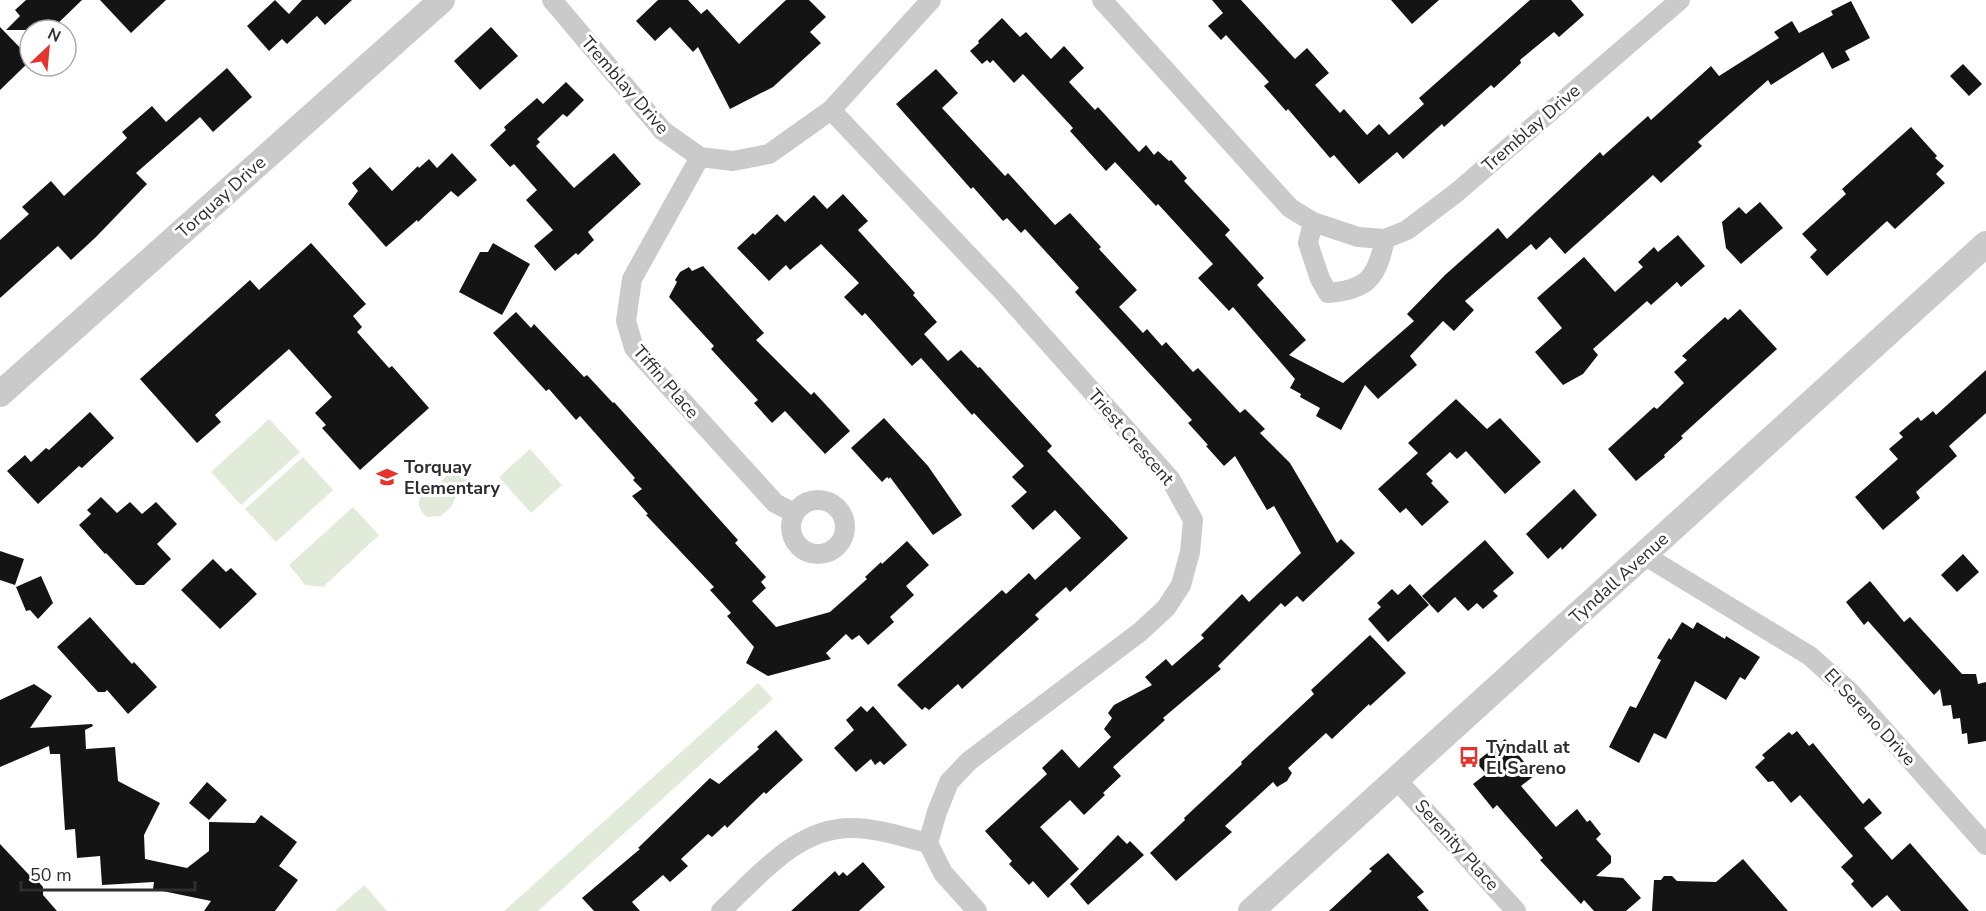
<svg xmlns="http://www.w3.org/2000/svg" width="1986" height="911" viewBox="0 0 1986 911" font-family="'Nunito Sans',sans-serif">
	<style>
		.green { fill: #e2ebda }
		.building { fill: #141414 }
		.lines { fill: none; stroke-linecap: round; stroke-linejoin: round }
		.minor { stroke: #cacaca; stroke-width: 20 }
		.tertiary { stroke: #cacaca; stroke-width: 26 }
		.labels { text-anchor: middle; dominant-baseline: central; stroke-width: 6; stroke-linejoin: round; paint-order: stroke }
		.street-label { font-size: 18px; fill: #2d2d2d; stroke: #fff }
		.poi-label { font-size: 18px; font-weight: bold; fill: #2d2d2d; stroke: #fff; text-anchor: start }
	</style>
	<rect width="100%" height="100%" fill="#fff"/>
	<!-- green -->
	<path class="green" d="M269,419L300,452L241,505L211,472Z
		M530,449L562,485L531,513L499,477Z
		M303,457L333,490L276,542L245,509Z
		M460,463L471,476L459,490L451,507L441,516L427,517C417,508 416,500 425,489L434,488Z
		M353,507L379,535L323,587L305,585L289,565Z
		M758,683L773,699L538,911H504Z
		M364,885L387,911H335L362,887Z"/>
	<!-- building -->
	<path class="building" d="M26,0H82L51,30H6L20,16L15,10Z
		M100,0H166L131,33Z
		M275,0L289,14L302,0H352L325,25L317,16L287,44L282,39L269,51L247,26Z
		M658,0H688L701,14L707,9L739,44L786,0H809L826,17L810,32L821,43L773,87L730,109L698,47L693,52L670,27L655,41L636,21Z
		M1212,0H1241L1295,59L1307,48L1329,73L1315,85L1340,113L1344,109L1367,135L1379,124L1389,135L1424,104L1419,98L1530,0H1571L1584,15L1559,37L1554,32L1532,50L1520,60L1521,63L1494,88L1491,85L1444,127L1442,124L1403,159L1397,152L1359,184L1334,155L1330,158L1288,109L1286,111L1264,86L1269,82L1226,35L1221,40L1208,26L1223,13Z
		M1391,0H1439L1412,24Z
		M1851,1L1870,38L1845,51L1850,60L1832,69L1823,52L1771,85L1768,80L1698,142L1702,146L1661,183L1653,175L1565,254L1550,237L1536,250L1531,244L1465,301L1474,310L1454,331L1443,321L1410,356L1417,365L1378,399L1365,385L1341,430L1316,416L1320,408L1300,397L1301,394L1290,388L1295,379L1233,307L1229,311L1198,278L1213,264L1158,204L1156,206L1115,162L1106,171L1070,131L1073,128L1023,74L1014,83L993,60L990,63L987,60L982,64L970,51L979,43L978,41L1002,18L1020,37L1026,32L1051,59L1064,46L1084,68L1069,82L1095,110L1098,107L1139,152L1146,145L1154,155L1158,151L1169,161L1171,160L1187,178L1184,181L1230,230L1225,235L1264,278L1257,285L1306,340L1289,355L1343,383L1414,321L1407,314L1445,275L1498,228L1507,239L1600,152L1603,156L1648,116L1651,120L1711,66L1719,76L1779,38L1774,32L1792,21L1799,33L1833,15L1831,11Z
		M0,27L30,58V61L0,90Z
		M491,27L518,56L480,90L454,61Z
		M1963,64L1982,84L1969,96L1950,76Z
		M227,68L252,97L213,132L200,117L136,173L147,184L96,237L71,260L58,246L0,298V240L29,214L22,207L51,181L64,196L127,138L122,132L152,106L166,122Z
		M936,69L958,93L942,108L1005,176L1008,173L1055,225L1070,213L1101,247L1099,249L1137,290L1119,307L1143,333L1147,329L1162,346L1166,342L1193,372L1198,368L1240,413L1245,409L1265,429L1260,433L1290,463L1337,543L1341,539L1355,553L1303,602L1297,596L1285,607L1281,603L1218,666L1221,669L1163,718L1165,720L1113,767L1121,776L1103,793L1105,795L1084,815L1070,800L1040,827L1079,869L1048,898L1033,881L1029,885L1009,864L1012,861L985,831L1047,774L1042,768L1062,749L1079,768L1111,737L1104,729L1112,718L1108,713L1114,705L1152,685L1145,677L1166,659L1172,666L1204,638L1201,635L1242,594L1249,602L1301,553L1274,506L1267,510L1235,456L1224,466L1206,446L1208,445L1188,423L1192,420L1075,292L1079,288L1025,229L1021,233L1007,218L1003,221L973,187L971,189L896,104Z
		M566,82L584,100L567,117L563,114L537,139L540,142L536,146L574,188L614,153L641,184L588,232L594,240L578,255L576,253L555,271L534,246L553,230L526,200L537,190L514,164L510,167L490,145L506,130L504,127L537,98L543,104Z
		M1911,127L1937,156L1935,158L1944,166L1936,174L1945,183L1895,229L1887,221L1827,276L1810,257L1817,250L1802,234L1846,194L1842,189Z
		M452,153L477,180L458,197L451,191L418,222L417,220L386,247L348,204L358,191L352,183L370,167L392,191L418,166L419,168L429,159L437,168Z
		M843,194L868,221L858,230L915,293L913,295L937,322L924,334L948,361L961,350L978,368L980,367L1052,446L1047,451L1128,538L1070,592L1066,587L1035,615L1039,619L962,689L958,684L929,710L925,707L922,710L897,685L1002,590L1006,594L1029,573L1035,580L1081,538L1055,510L1033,530L1011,506L1027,492L1012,477L1024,466L974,413L972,415L921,358L912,366L865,313L862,316L844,297L859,283L821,244L790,270L786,265L769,281L737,248L753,233L755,235L777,214L785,222L814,195L827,209Z
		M1760,202L1783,228L1741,264L1726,248L1722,222L1739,207L1746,214Z
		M1678,235L1705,266L1681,287L1677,282L1651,305L1647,301L1593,349L1598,355L1583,374L1563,385L1535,352L1562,328L1537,298L1584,257L1615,292L1643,267L1638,262L1654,247L1658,252Z
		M311,243L366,304L353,316L362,327L357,332L389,368L392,366L429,408L360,470L322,428L326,425L315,413L332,397L289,349L215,415L221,422L197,443L140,379L250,280L259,290Z
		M493,243L530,264L502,315L459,292L480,252H488Z
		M703,266L764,333L756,340L811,395L814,392L850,431L825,454L785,411L772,423L754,403L758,400L711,349L714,346L669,297L677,282L675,280L680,272L689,267L692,271Z
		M1740,309L1777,349L1681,436L1683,438L1664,455L1665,457L1636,481L1608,449L1654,407L1657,409L1684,383L1674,372L1687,360L1682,356L1725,317L1728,320Z
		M516,312L531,328L534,324L584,377L587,375L613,403L614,402L738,540L735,543L766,577L761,582L766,588L752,601L776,627L830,612L867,579L865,577L881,562L882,564L907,541L929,565L906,586L914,595L890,617L894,622L868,645L859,635L852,640L846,634L826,653L831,659L768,676L746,663L754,647L727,616L731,613L710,590L714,587L646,515L648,514L632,496L642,489L633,480L635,478L580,416L576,420L549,389L546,391L493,333Z
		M1986,370V413L1949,446L1957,456L1916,492L1920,498L1883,530L1855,497L1898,459L1889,449L1903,437L1899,433L1918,417L1921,421L1933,411L1936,415Z
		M1456,399L1487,429L1500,418L1541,462L1505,494L1466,451L1457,459L1450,452L1426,474L1433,481L1431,483L1449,502L1422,526L1406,508L1400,513L1378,489L1418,453L1408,443Z
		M90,412L114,438L82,468L79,466L38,504L7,471L25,455L31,462L46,448L49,450Z
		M884,418L928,466L962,515L933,535L890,477L889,479L887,477L882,482L851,448Z
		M1574,489L1597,515L1562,550L1561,547L1548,559L1526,534Z
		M101,497L117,513L130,502L142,514L156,502L177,524L157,544L171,559L144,585H136L106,553L105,554L79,525L91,514L87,510Z
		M1485,540L1514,573L1493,591L1498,596L1483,609L1477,603L1468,611L1455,597L1438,613L1422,596Z
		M0,551L24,559L15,585L0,580Z
		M1963,554L1979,572L1957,592L1941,575Z
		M213,559L226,572L231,568L257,594L220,629L181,590Z
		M41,576L53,603L38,619L30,610L26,611L16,587Z
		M1870,581L1904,622L1910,617L1962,674H1976L1978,684L1986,682V741L1968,744L1967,733L1962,734L1960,718L1953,719L1951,705L1943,706L1940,689L1934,695L1868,621L1864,625L1846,602Z
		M1410,584L1429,605L1388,642L1368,619L1381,607L1377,603L1392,589L1398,595Z
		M90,617L132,664L134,662L157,687L128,714L107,690L105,692H98L57,647Z
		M1682,622L1693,629L1697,622L1725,639L1726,636L1760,657L1745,680L1740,677L1726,700L1695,681L1666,739L1654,733L1639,763L1609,747L1630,706L1636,708L1661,660L1657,658L1669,638L1671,640Z
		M1370,635L1406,673L1370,706L1369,704L1332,739L1326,733L1288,768L1292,773L1287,781L1277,787L1273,782L1225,826L1232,832L1176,881L1150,853L1185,820L1184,818L1242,764L1241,762L1314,694L1311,690Z
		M34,684L52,696L30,728L92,724L93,726L85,730L86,749L115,747L118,781L160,803L144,835L145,859L187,868L209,851V822L255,823L261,815L297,842L279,866L298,880L275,911H204L211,901L153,889L154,882L102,885L100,856L77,858L75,829L65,830L60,754H50L49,746L0,767V700Z
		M861,706L867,712L873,706L907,745L884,765L880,761L875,765L871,759L856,772L834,748L854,730L846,720Z
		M776,730L803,760L766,794L764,792L727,828L725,825L712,837L708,834L681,859L688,866L670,882L663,875L632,902L640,911H594L582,898L640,849L638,848L710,778L719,784L759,749L757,747Z
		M1797,731L1809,746L1813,743L1863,804L1869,798L1882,813L1864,828L1892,860L1910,843L1969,911H1901L1887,895L1872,908L1851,884L1854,881L1841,867L1853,856L1800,795L1791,803L1773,781L1768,782L1755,767L1765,758L1762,755L1789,732L1792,735Z
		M1505,739L1535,775L1521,786L1556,827L1577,809L1587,822L1590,820L1601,834L1596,839L1611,856V863L1596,876L1623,878L1641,898L1626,911H1594L1584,900L1581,904L1540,860L1543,858L1497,805L1493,809L1473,784L1486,774L1476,762Z
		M207,782L227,800L209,820L189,803Z
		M1118,835L1127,844L1130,841L1144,855L1088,905L1070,884Z
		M0,844L33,879H36L43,887V895L57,911H0Z
		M1388,853L1424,892L1417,897L1429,911H1329L1372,871L1369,869Z
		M1743,859L1788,911H1652L1654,880H1661L1664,876H1672L1677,881L1716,882Z
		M863,862L885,887L859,911H791L835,871L839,876L843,872L847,876Z"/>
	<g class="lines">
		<!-- minor -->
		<path class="minor" d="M552,0L663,131L700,157L733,161L769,154L831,110L931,0
			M1102,0L1290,208L1313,222L1358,237L1385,239L1407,230L1456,193L1680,0
			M831,110L1007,296L1171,480L1193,520L1190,552L1181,585L1166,608L1140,632L969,761L949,782L937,812L928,843L943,873L977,911
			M700,157L632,279L626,321L634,348L775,503L794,513
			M1313,222L1308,243L1320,279L1328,293C1368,290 1377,277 1385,239
			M791 527a27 27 0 1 1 54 0a27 27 0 1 1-54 0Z
			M1644,555L1810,656L1850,692L1986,845
			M1397,780L1516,911
			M721,911C758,877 796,828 851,828C877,828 903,837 928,843"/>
		<!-- tertiary -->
		<path class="tertiary" d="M0,394L442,0
			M1251,911L1986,244"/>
	</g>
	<!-- icons -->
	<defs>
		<symbol id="school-bare" viewBox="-9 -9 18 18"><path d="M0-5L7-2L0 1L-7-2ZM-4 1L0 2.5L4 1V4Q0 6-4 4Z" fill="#e5332e" stroke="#fff" stroke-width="2.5" paint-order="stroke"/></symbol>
		<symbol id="bus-bare" viewBox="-9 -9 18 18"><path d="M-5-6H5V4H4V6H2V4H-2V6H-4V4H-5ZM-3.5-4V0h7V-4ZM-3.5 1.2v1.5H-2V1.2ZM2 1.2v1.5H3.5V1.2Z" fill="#e5332e" stroke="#fff" stroke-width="2.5" paint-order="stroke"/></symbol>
	</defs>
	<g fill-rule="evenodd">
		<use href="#school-bare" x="372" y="462" width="30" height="30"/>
		<use href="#bus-bare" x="1454" y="742" width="30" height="30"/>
	</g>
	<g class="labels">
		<!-- street labels -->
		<g class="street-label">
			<text transform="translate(625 85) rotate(49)">Tremblay Drive</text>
			<text transform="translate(1531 128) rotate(-41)">Tremblay Drive</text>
			<text transform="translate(221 197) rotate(-42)">Torquay Drive</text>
			<text transform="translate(666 382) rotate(49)">Tiffin Place</text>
			<text transform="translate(1131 437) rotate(49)">Triest Crescent</text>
			<text transform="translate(1619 578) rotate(-42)">Tyndall Avenue</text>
			<text transform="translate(1870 717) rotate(47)">El Sereno Drive</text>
			<text transform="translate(1457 845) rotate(48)">Serenity Place</text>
		</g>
		<!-- poi labels -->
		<g class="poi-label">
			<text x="404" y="467">Torquay<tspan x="404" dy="21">Elementary</tspan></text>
			<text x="1486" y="747">Tyndall at<tspan x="1486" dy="21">El Sareno</tspan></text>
		</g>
	</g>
	<!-- north arrow -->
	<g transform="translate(48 48) rotate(26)"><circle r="28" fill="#ffffff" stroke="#ababab" stroke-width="1.5"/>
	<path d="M0-4.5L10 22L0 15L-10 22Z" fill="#e5332e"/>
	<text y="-9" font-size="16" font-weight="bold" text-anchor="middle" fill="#2d2d2d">N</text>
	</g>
	<!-- scale -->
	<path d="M21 881v9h174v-9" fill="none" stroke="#2d2d2d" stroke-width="3"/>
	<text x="30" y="881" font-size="18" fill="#2d2d2d" stroke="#ffffff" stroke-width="4.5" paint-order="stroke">50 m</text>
</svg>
